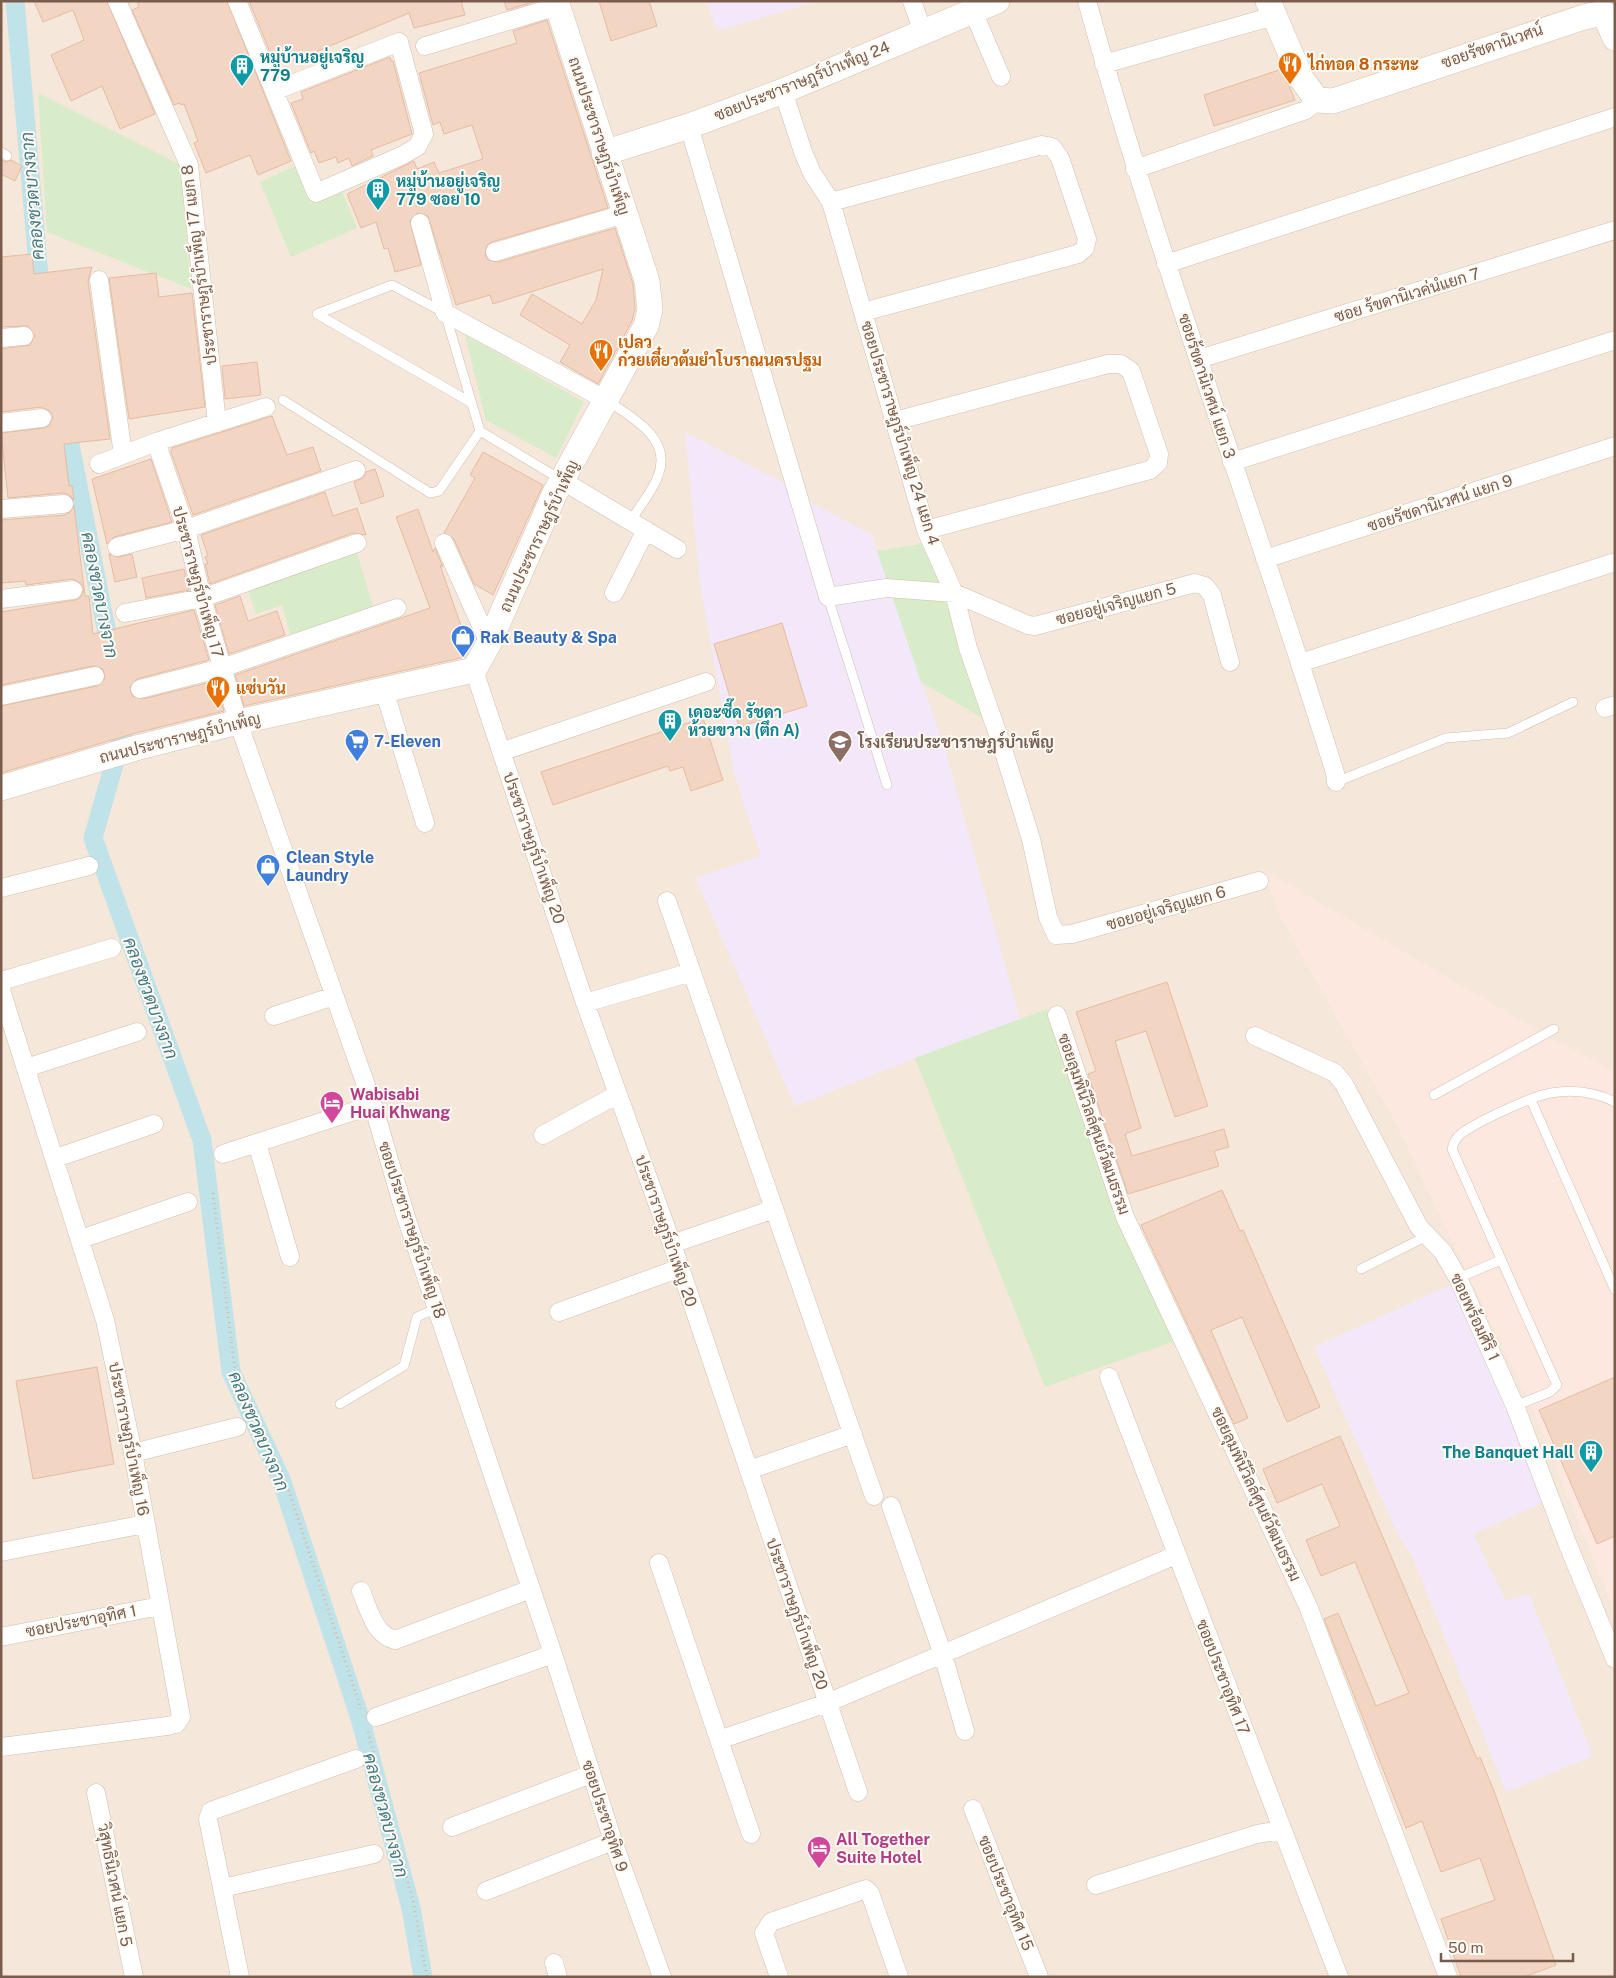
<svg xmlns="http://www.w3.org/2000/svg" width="1616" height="1978" viewBox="0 0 1616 1978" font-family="'Public Sans',Sarabun,sans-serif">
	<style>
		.residential { fill: #f5e8da }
		.commercial { fill: #fde8e0 }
		.education { fill: #f3e8fa }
		.green { fill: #d8ecc9 }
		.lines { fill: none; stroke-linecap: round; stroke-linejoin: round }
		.canal { stroke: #bfe3e8; stroke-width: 19 }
		.building { fill: #f3d5c3; stroke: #e6bba3 }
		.lane-casing { stroke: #d1beb0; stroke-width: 10 }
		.street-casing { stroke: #d1beb0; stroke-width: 19 }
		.secondary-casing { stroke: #d6c0b0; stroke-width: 26 }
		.path { stroke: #d9b8a5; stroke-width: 3; stroke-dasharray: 1 4; stroke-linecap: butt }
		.lane { stroke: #fff; stroke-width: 9 }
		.street { stroke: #fff; stroke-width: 18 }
		.secondary { stroke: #fff; stroke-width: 25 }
		.labels { text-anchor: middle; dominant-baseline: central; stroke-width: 4; stroke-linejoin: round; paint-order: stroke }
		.street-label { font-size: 16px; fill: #7a5c4d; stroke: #fffaf3 }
		.culture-label { font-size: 16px; font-weight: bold; fill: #0d838f; stroke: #fffaf3; text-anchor: start }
		.food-label { font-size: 16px; font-weight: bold; fill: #c56008; stroke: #fffaf3; text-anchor: start }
		.shop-label { font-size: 16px; font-weight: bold; fill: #366cbe; stroke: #fffaf3; text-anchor: start }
		.education-label { font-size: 16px; font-weight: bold; fill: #785e54; stroke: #fffaf3; text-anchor: start }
		.hotel-label { font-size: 16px; font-weight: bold; fill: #b23c85; stroke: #fffaf3; text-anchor: start }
		.water-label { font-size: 18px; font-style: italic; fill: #437c86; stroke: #fffaf3 }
	</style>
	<rect width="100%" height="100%" fill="#fdf6ec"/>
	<!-- residential -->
	<path class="residential" d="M1,1H1615V1977H1Z"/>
	<!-- commercial -->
	<path class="commercial" d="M1262,869L1556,1041L1615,1071V1613L1532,1407L1396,1123L1279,914Z"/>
	<!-- education -->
	<path class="education" d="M707,1H817L717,31Z
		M685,432L788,485L811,502L872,535L946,753L1020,1019L915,1058L795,1106L696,878L761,856L734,773L700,583Z
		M1455,1283L1547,1501L1473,1534L1506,1601L1529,1594L1593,1756L1506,1792L1413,1558L1396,1530L1314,1347Z"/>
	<!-- green -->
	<path class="green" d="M38,93L181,165L191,289L47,232Z
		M295,166L311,203L342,191L357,228L291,257L260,182Z
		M465,335L584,402L556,458L486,420Z
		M927,543L989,722L921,682L877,551Z
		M356,550L374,609L291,637L282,605L256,614L247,587Z
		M1047,1009L1111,1201L1175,1341L1045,1387L915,1058Z"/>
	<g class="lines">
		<!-- canal -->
		<path class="canal" d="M15,1L41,299
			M65,419L111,654
			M123,713L125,726L93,838L202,1140L231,1372L281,1479L360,1718L411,1908L423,1977"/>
	</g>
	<!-- building -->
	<path class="building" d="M34,1H107L155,114L120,129L102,86L71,101L51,55L84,40L73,10L43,22Z
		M137,1H227L291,161L258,175L250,155L206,173L194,143L198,141L184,104L181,105L180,103L174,105L132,10L139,7Z
		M249,1H461L465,15L414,28L409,13L294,61L292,54L274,62Z
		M504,1H537L507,10Z
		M599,1H649L657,26L611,41Z
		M547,20L608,208L492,242L487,245L485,255L488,260L498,262L615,228L633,284L635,309L632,321L598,384L560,362L570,345L520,315L532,294L582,324L596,300L603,269L493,304L490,295L456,305L428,216L417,213L410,221L421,265L395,272L388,248L384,249L376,222L361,228L347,194L414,161L417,169L434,162L439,173L483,159L472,125L444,134L440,122L433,125L419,73L517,43L513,31Z
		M390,57L391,61H393L412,134L371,150L373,156L352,166L349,158L338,163L336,157L319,163L314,151L311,153L291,103L303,99L301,92Z
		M1282,69L1295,100L1214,126L1204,95Z
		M1,160L6,162L11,160L22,166L15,181L1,174Z
		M32,254L34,274L92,267L88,281L110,439L64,444L69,486L72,485L74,500L69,495L63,493L8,498L1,433L44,428L49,426L53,417L50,411L41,407L1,412V349L30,345L35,336L28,326L1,327V257Z
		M156,273L159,297L192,293L205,407L129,419L109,278Z
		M257,362L261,395L225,399L222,366Z
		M272,416L287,455L313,447L321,471L193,515L171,452L172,448Z
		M483,452L543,485L493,595L474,584L454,539L444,533L475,478L470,475Z
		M151,459L172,522L114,537L107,544L92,479Z
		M375,469L384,496L361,504L354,482L364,477L366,472Z
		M325,492L333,516L357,508L366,535L353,533L210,584L205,564H208L205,557L208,556L201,535Z
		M74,505L85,596H89L93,634L194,610L209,660L137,679L130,687L132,696L143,699L215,681L224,711L132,734L1,773V706L97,686L105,679L103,669L93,666L1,685V612L75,600L80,598L84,589L81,583L72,579L26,585L25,581L1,583V520L65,515L70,512Z
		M418,509L433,552L435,548L443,567L440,565L469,649L465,657L244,706L235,675L430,608L396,517Z
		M109,554L119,557L132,554L137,577L115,582Z
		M184,569L189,590L146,598L142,578Z
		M240,596L248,621L277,611L285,635L229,654L215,605Z
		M782,623L807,706L739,727L714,644Z
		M703,718L723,780L691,791L683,767L670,771L668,766L553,805L541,772Z
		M1167,982L1208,1106L1175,1117L1146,1031L1115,1041L1141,1128L1125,1134L1132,1156L1224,1129L1229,1147L1214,1151L1219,1166L1128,1194L1088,1074L1096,1071L1076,1012Z
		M1222,1190L1240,1231L1243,1230L1320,1407L1287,1422L1242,1317L1211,1330L1248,1418L1234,1424L1141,1225Z
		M97,1367L114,1464L33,1479L16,1381Z
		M1615,1377V1536L1597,1544L1539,1410Z
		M1340,1436L1477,1759L1480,1757L1494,1791L1556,1965L1524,1977H1461L1441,1919L1495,1900L1480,1858L1441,1872L1422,1821L1406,1828L1324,1619L1338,1613L1376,1706L1409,1693L1355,1562L1321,1576L1306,1540L1340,1526L1322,1484L1277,1503L1263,1469Z"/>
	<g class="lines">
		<defs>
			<path id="lane" d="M1,152L7,156
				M283,400L430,493L439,491L480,431
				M606,400C631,417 673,438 658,476C653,490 642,503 634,516
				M470,402L317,314L392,285L445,313L480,431L560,479
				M828,597L887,785
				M1336,782L1446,738L1508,733L1573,702
				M1434,1095L1554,1029
				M1531,1100L1615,1290
				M1361,1269L1427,1236
				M1458,1278L1501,1260
				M340,1404L404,1366L417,1317L437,1308
				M1515,1406L1550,1392L1557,1385L1452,1149C1454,1142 1456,1137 1462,1133C1477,1122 1534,1095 1551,1093C1573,1089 1595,1092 1615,1102"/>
			<path id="street" d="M117,1L189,165L217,423
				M237,1L316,193L401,156L417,147L424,134L399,42L274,91
				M912,1L923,32
				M1087,1C1159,262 1255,515 1335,773L1336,782
				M973,11L1001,77
				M425,46L558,6
				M1104,64L1274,16
				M783,91L803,152L812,173L831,202L926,530L954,593L968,648L1002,746L1031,839L1048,917L1056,935L1072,934L1259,881
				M689,126L828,597L886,588L954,593L1028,625L1035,626L1195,583L1205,586L1212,595L1230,662
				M1135,169L1306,110L1317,100
				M831,202L1042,145L1052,147L1060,158L1087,239L1085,248L1078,254L863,312
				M420,223L445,313L606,400
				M495,252L624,214
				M1166,264L1615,117
				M99,280L123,455
				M1,338L24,336
				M1199,359L1615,230
				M895,421L1108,364H1121L1131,371L1159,454L1158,463L1150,470L926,530
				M1,423L42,418
				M156,442L186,529L202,598L238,722L373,1105L406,1217L553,1654L613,1841L662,1977
				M1232,462L1615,340
				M99,464L156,442L266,407
				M563,481L677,549
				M1,509L64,504
				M444,543L489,643
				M117,547L186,529L356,470
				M1265,559L1615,446
				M614,593L646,530
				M1,599L73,590
				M125,613L202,598L357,543
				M1300,663L1615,562
				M474,670L585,1003L672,1244L858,1792
				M140,689L222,668L397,608
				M384,690L425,823
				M1,696L95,676
				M1605,708L1615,705
				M501,752L706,682
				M1,888L89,866
				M667,901L874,1496
				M1,981L112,948
				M1,990L105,1320L133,1453L181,1717L176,1724L167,1726L1,1747
				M585,1003L692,972
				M1057,1015L1125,1217L1308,1606L1448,1977
				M274,1016L334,996
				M1255,1036L1335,1073L1344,1084L1419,1227L1443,1252L1458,1278L1515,1406L1568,1545L1615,1659
				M26,1068L137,1032
				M543,1135L618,1094
				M257,1143L290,1257
				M223,1154L373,1105
				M56,1158L154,1124
				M81,1239L188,1202
				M672,1244L774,1209
				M559,1312L680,1268
				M1109,1377L1339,1977
				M133,1453L237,1427
				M749,1470L853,1434
				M891,1506L943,1655L965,1731
				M1,1552L145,1524
				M659,1563L751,1834
				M361,1591C369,1609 374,1635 395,1640L531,1589
				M1,1637L160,1606
				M376,1717L553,1654
				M719,1740L827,1703L1176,1555
				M96,1793L134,1977
				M973,1809L1039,1977
				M452,1827L591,1774
				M1096,1885L1257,1834L1283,1830
				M222,1888L374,1854
				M486,1891L613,1841
				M554,1963L558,1977
				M240,1977L208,1819L211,1811L356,1759
				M779,1977L764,1933L771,1922L866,1889L870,1893L899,1977"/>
			<path id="secondary" d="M1268,1L1301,78L1317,100L1333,101L1584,17L1604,13L1615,38
				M604,153L689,126L783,91L997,1
				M1,788L136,748L238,722L474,670L489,643L555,493L646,326L650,310L647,281L556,1"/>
		</defs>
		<!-- lane casing -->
		<use href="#lane" class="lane-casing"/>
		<!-- street casing -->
		<use href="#street" class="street-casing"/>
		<!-- secondary casing -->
		<use href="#secondary" class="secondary-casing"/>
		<!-- path -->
		<path class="path" d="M213,1193L235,1371L285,1479L361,1709
			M368,1732L414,1905L427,1977"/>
		<!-- lane -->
		<use href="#lane" class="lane"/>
		<!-- street -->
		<use href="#street" class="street"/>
		<!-- secondary -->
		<use href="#secondary" class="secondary"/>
	</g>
	<!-- icons -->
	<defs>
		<symbol id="restaurant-pin" viewBox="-11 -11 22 30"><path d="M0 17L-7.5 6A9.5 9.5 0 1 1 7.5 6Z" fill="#e8710a" stroke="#fffaf3"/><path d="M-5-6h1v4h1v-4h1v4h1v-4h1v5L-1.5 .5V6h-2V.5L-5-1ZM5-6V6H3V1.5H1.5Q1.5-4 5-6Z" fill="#fff"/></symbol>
		<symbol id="building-pin" viewBox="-11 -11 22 30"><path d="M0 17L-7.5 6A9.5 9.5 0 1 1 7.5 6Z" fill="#0f9aa8" stroke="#fffaf3"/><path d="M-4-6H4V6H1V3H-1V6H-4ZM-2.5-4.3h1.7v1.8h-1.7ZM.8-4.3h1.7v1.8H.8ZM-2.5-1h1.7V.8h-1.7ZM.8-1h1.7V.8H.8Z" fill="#fff"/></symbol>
		<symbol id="shop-pin" viewBox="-11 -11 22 30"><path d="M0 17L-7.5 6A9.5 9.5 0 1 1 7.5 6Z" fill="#3f7fe0" stroke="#fffaf3"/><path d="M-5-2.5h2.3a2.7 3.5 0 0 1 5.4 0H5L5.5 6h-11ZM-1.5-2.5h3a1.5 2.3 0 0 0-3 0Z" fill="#fff"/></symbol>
		<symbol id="supermarket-pin" viewBox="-11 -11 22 30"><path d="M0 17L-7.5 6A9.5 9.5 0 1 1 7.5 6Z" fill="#3f7fe0" stroke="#fffaf3"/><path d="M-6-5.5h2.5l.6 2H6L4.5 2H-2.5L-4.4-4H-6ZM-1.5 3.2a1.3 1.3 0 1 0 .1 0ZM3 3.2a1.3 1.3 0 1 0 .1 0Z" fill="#fff"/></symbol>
		<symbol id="school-pin" viewBox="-11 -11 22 30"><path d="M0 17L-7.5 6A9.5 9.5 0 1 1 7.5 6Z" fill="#8d6e63" stroke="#fffaf3"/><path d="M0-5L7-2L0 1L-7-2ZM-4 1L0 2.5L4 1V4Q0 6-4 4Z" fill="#fff"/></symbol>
		<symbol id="hotel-pin" viewBox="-11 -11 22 30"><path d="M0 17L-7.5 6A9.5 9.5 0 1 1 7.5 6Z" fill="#d1479c" stroke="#fffaf3"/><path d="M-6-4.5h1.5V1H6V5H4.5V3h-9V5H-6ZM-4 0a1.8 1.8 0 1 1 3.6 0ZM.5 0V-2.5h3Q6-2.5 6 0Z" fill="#fff"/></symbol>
	</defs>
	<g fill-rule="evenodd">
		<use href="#restaurant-pin" x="1276" y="50" width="28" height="38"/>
		<use href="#building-pin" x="228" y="52" width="28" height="38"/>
		<use href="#building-pin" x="364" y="176" width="28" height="38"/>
		<use href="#restaurant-pin" x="587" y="337" width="28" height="38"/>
		<use href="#shop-pin" x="449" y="623" width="28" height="38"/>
		<use href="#restaurant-pin" x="204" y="674" width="28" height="38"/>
		<use href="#building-pin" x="656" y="707" width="28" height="38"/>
		<use href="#supermarket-pin" x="343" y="727" width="28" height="38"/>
		<use href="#school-pin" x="826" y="728" width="28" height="38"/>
		<use href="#shop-pin" x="254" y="852" width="28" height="38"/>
		<use href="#hotel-pin" x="318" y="1089" width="28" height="38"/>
		<use href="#building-pin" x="1577" y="1438" width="28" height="38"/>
		<use href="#hotel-pin" x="805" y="1834" width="28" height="38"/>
	</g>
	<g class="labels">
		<!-- street labels -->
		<g class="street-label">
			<text transform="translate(1492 46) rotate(-19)">ซอยรัชดานิเวศน์</text>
			<text transform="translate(802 81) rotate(-22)">ซอยประชาราษฎร์บำเพ็ญ 24</text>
			<text transform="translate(599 136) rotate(72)">ถนนประชาราษฎร์บำเพ็ญ</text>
			<text transform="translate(199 265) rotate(-97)">ประชาราษฎร์บำเพ็ญ 17 แยก 8</text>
			<text transform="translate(1407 295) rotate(-17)">ซอย ร้ขดานิเวค่นํแยก 7</text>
			<text transform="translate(1207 386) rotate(72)">ซอยร้ขดานิเวศน์ แยก 3</text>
			<text transform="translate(900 433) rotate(73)">ซอยประชาราษฎร์บำเพ็ญ 24 แยก 4</text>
			<text transform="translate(1440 503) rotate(-18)">ซอยรัชดานิเวศน์ แยก 9</text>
			<text transform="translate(539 536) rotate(-65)">ถนนประชาราษฎร์บำเพ็ญ</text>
			<text transform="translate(198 582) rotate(75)">ประชาราษฎร์บำเพ็ญ 17</text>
			<text transform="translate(1116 604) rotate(-15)">ซอยอยู่เจริญแยก 5</text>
			<text transform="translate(180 738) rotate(-14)">ถนนประชาราษฎร์บำเพ็ญ</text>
			<text transform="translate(534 848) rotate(71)">ประชาราษฎร์บำเพ็ญ 20</text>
			<text transform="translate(1166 908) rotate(-16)">ซอยอยู่เจริญแยก 6</text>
			<text transform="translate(1094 1124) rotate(71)">ซอยลุมพินีวิลล์ศูนย์วัฒนธรรม</text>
			<text transform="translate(412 1230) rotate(72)">ซอยประชาราษฎร์บำเพ็ญ 18</text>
			<text transform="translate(666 1231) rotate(71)">ประชาราษฎร์บำเพ็ญ 20</text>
			<text transform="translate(1475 1317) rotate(65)">ซอยพร้อมศิริ 1</text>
			<text transform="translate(129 1439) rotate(79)">ประชาราษฎร์บำเพ็ญ 16</text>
			<text transform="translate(1256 1494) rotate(65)">ซอยลุมพินีวิลล์ศูนย์วัฒนธรรม</text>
			<text transform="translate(797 1614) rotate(71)">ประชาราษฎร์บำเพ็ญ 20</text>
			<text transform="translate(81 1621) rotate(-11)">ซอยประชาอุทิศ 1</text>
			<text transform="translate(1223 1677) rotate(69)">ซอยประชาอุทิศ 17</text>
			<text transform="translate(605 1816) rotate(72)">ซอยประชาอุทิศ 9</text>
			<text transform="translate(115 1885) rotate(79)">วิสุทธินิเวศน์ แยก 5</text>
			<text transform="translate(1006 1893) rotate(68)">ซอยประชาอุทิศ 15</text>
		</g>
		<!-- culture labels -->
		<g class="culture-label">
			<text x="260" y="57">หมู่บ้านอยู่เจริญ<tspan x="260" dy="18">779</tspan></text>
			<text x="396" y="181">หมู่บ้านอยู่เจริญ<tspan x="396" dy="18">779 ซอย 10</tspan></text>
			<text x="688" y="712">เดอะซี๊ด รัชดา<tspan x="688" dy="18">ห้วยขวาง (ตึก A)</tspan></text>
			<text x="1574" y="1452" text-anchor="end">The Banquet Hall</text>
		</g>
		<!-- food labels -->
		<g class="food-label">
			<text x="1308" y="64">ไก่ทอด 8 กระทะ</text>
			<text x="618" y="342">เปลว<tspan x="618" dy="18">ก๋วยเตี๋ยวต้มยำโบราณนครปฐม</tspan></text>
			<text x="236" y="688">แซ่บวัน</text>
		</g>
		<!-- shop labels -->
		<g class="shop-label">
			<text x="480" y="637">Rak Beauty &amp; Spa</text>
			<text x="374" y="741">7-Eleven</text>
			<text x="286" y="857">Clean Style<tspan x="286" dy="18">Laundry</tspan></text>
		</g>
		<!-- education labels -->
		<g class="education-label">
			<text x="858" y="742">โรงเรียนประชาราษฎร์บำเพ็ญ</text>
		</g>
		<!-- hotel labels -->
		<g class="hotel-label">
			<text x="350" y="1094">Wabisabi<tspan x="350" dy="18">Huai Khwang</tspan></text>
			<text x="836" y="1839">All Together<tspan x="836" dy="18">Suite Hotel</tspan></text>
		</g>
		<!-- water labels -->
		<g class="water-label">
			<text transform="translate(32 196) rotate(-95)">คลองชวดบางจาก</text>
			<text transform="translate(100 595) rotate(79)">คลองชวดบางจาก</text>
			<text transform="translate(151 998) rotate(70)">คลองชวดบางจาก</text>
			<text transform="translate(259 1431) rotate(67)">คลองชวดบางจาก</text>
			<text transform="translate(386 1815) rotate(75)">คลองชวดบางจาก</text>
		</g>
	</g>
	<!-- border -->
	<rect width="1616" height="1978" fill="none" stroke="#7a5c4d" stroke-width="5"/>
	<!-- scale -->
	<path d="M1441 1953v8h132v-8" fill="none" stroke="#7a5c4d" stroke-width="2.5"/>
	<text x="1448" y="1953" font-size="15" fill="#7a5c4d" stroke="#fffaf3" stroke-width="4" paint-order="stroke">50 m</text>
</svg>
